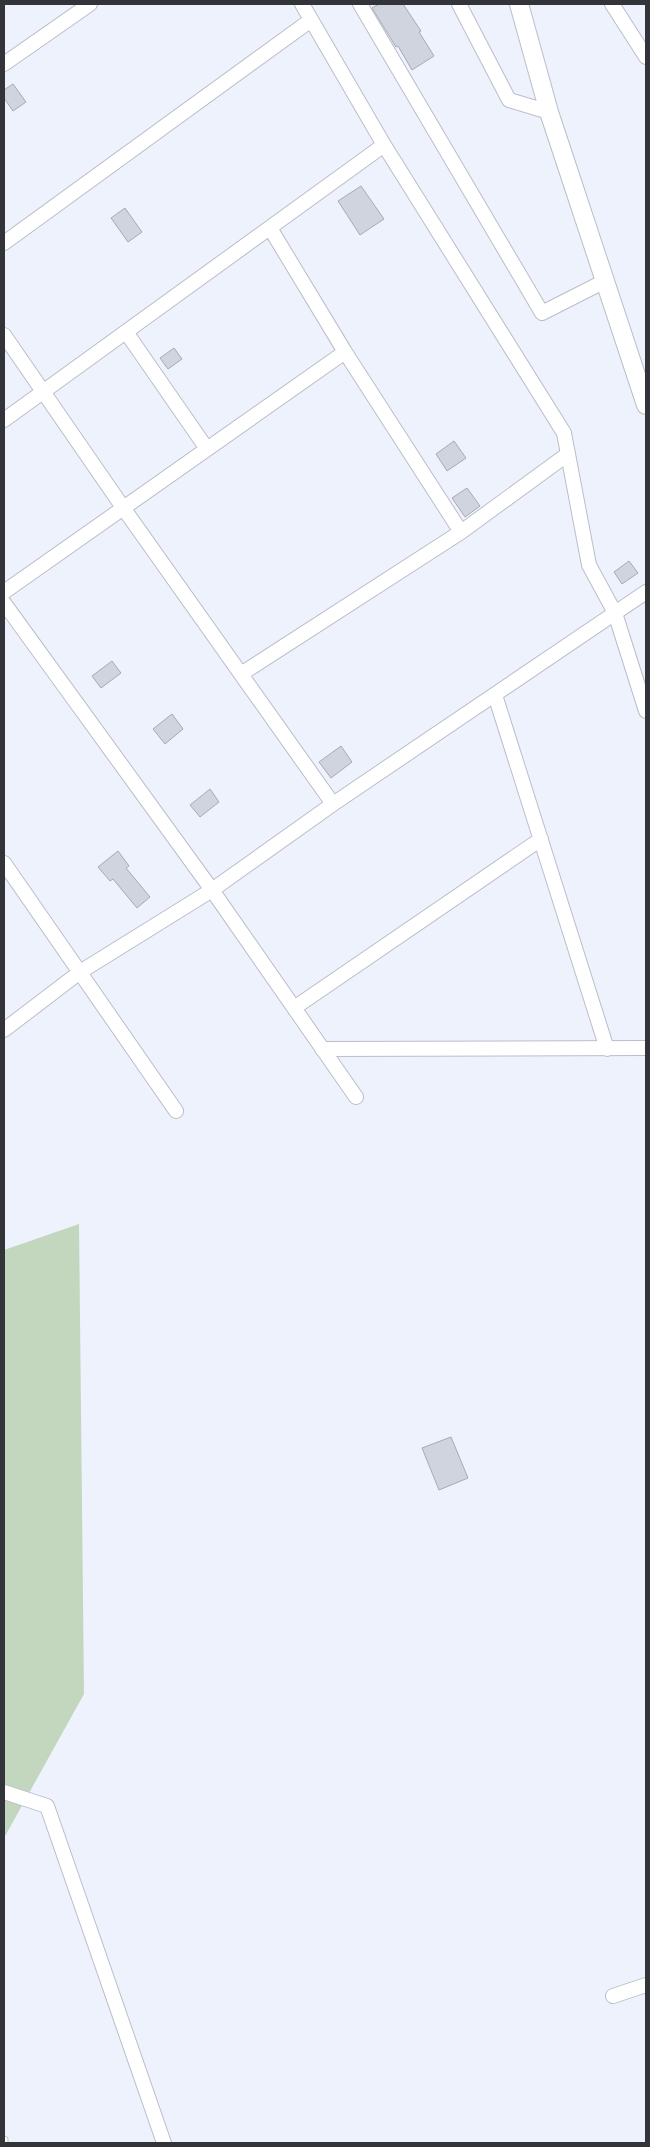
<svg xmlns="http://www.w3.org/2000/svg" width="650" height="2147" font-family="'Public Sans',sans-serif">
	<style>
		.green { fill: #c3d6be }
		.building { fill: #d0d4de; stroke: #a7aab4 }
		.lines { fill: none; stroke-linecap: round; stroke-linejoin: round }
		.service-casing { stroke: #bbbec8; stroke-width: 9 }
		.minor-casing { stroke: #bbbec8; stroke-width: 16 }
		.tertiary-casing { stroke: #bbbec8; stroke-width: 20 }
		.service { stroke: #fff; stroke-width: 7 }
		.minor { stroke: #fff; stroke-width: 14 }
		.tertiary { stroke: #fff; stroke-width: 18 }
	</style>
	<rect width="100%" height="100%" fill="#eef2fd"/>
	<path class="green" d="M79 1224 84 1694 4 1838V1250Z"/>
	<path class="building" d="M379 4H403L421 31 419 32 434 56 412 70 398 46 396 47 372 8Z
		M13 84 26 102 13 111 4 98V90Z
		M361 186 384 219 360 235 338 201Z
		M125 208 142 232 128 242 111 218Z
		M174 348 182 359 168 369 160 358Z
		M454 441 466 458 447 471 436 454Z
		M467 488 480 506 465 517 452 498Z
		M629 561 638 573 622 584 614 572Z
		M112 661 121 673 101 688 92 676Z
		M172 714 183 729 165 744 153 729Z
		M341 746 352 762 331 778 319 762Z
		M210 789 219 802 200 817 190 805Z
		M118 851 129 866 126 868 150 897 137 908 113 879 110 881 98 867Z
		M451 1437 468 1478 439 1490 422 1448Z"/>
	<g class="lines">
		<g class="service-casing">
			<path id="service" d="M4 2140V2143"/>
		</g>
		<g class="minor-casing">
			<path id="minor" d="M302 4 384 145 564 433 589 565 615 613 646 711
				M360 4 542 313 605 281
				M459 4 509 100 549 112
				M612 4 646 57
				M4 64 90 4
				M270 228 345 352 461 532
				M4 243 311 20
				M126 332 207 449
				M4 335 124 509 333 804
				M4 420 384 145
				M4 592 345 352
				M4 603 212 890 356 1097
				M241 674 461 532 568 454
				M495 695 607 1049
				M4 863 176 1111
				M294 1008 541 839
				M4 1030 80 972 212 890 333 804 646 592
				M322 1049 646 1048
				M4 1792 47 1806 164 2143
				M613 1996 646 1985"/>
		</g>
		<g class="tertiary-casing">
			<path id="tertiary" d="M519 4 549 112 646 405"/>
		</g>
		<use href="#service" class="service"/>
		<use href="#minor" class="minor"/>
		<use href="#tertiary" class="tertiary"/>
	</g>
	<rect width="650" height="2147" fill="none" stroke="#333439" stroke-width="10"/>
</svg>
